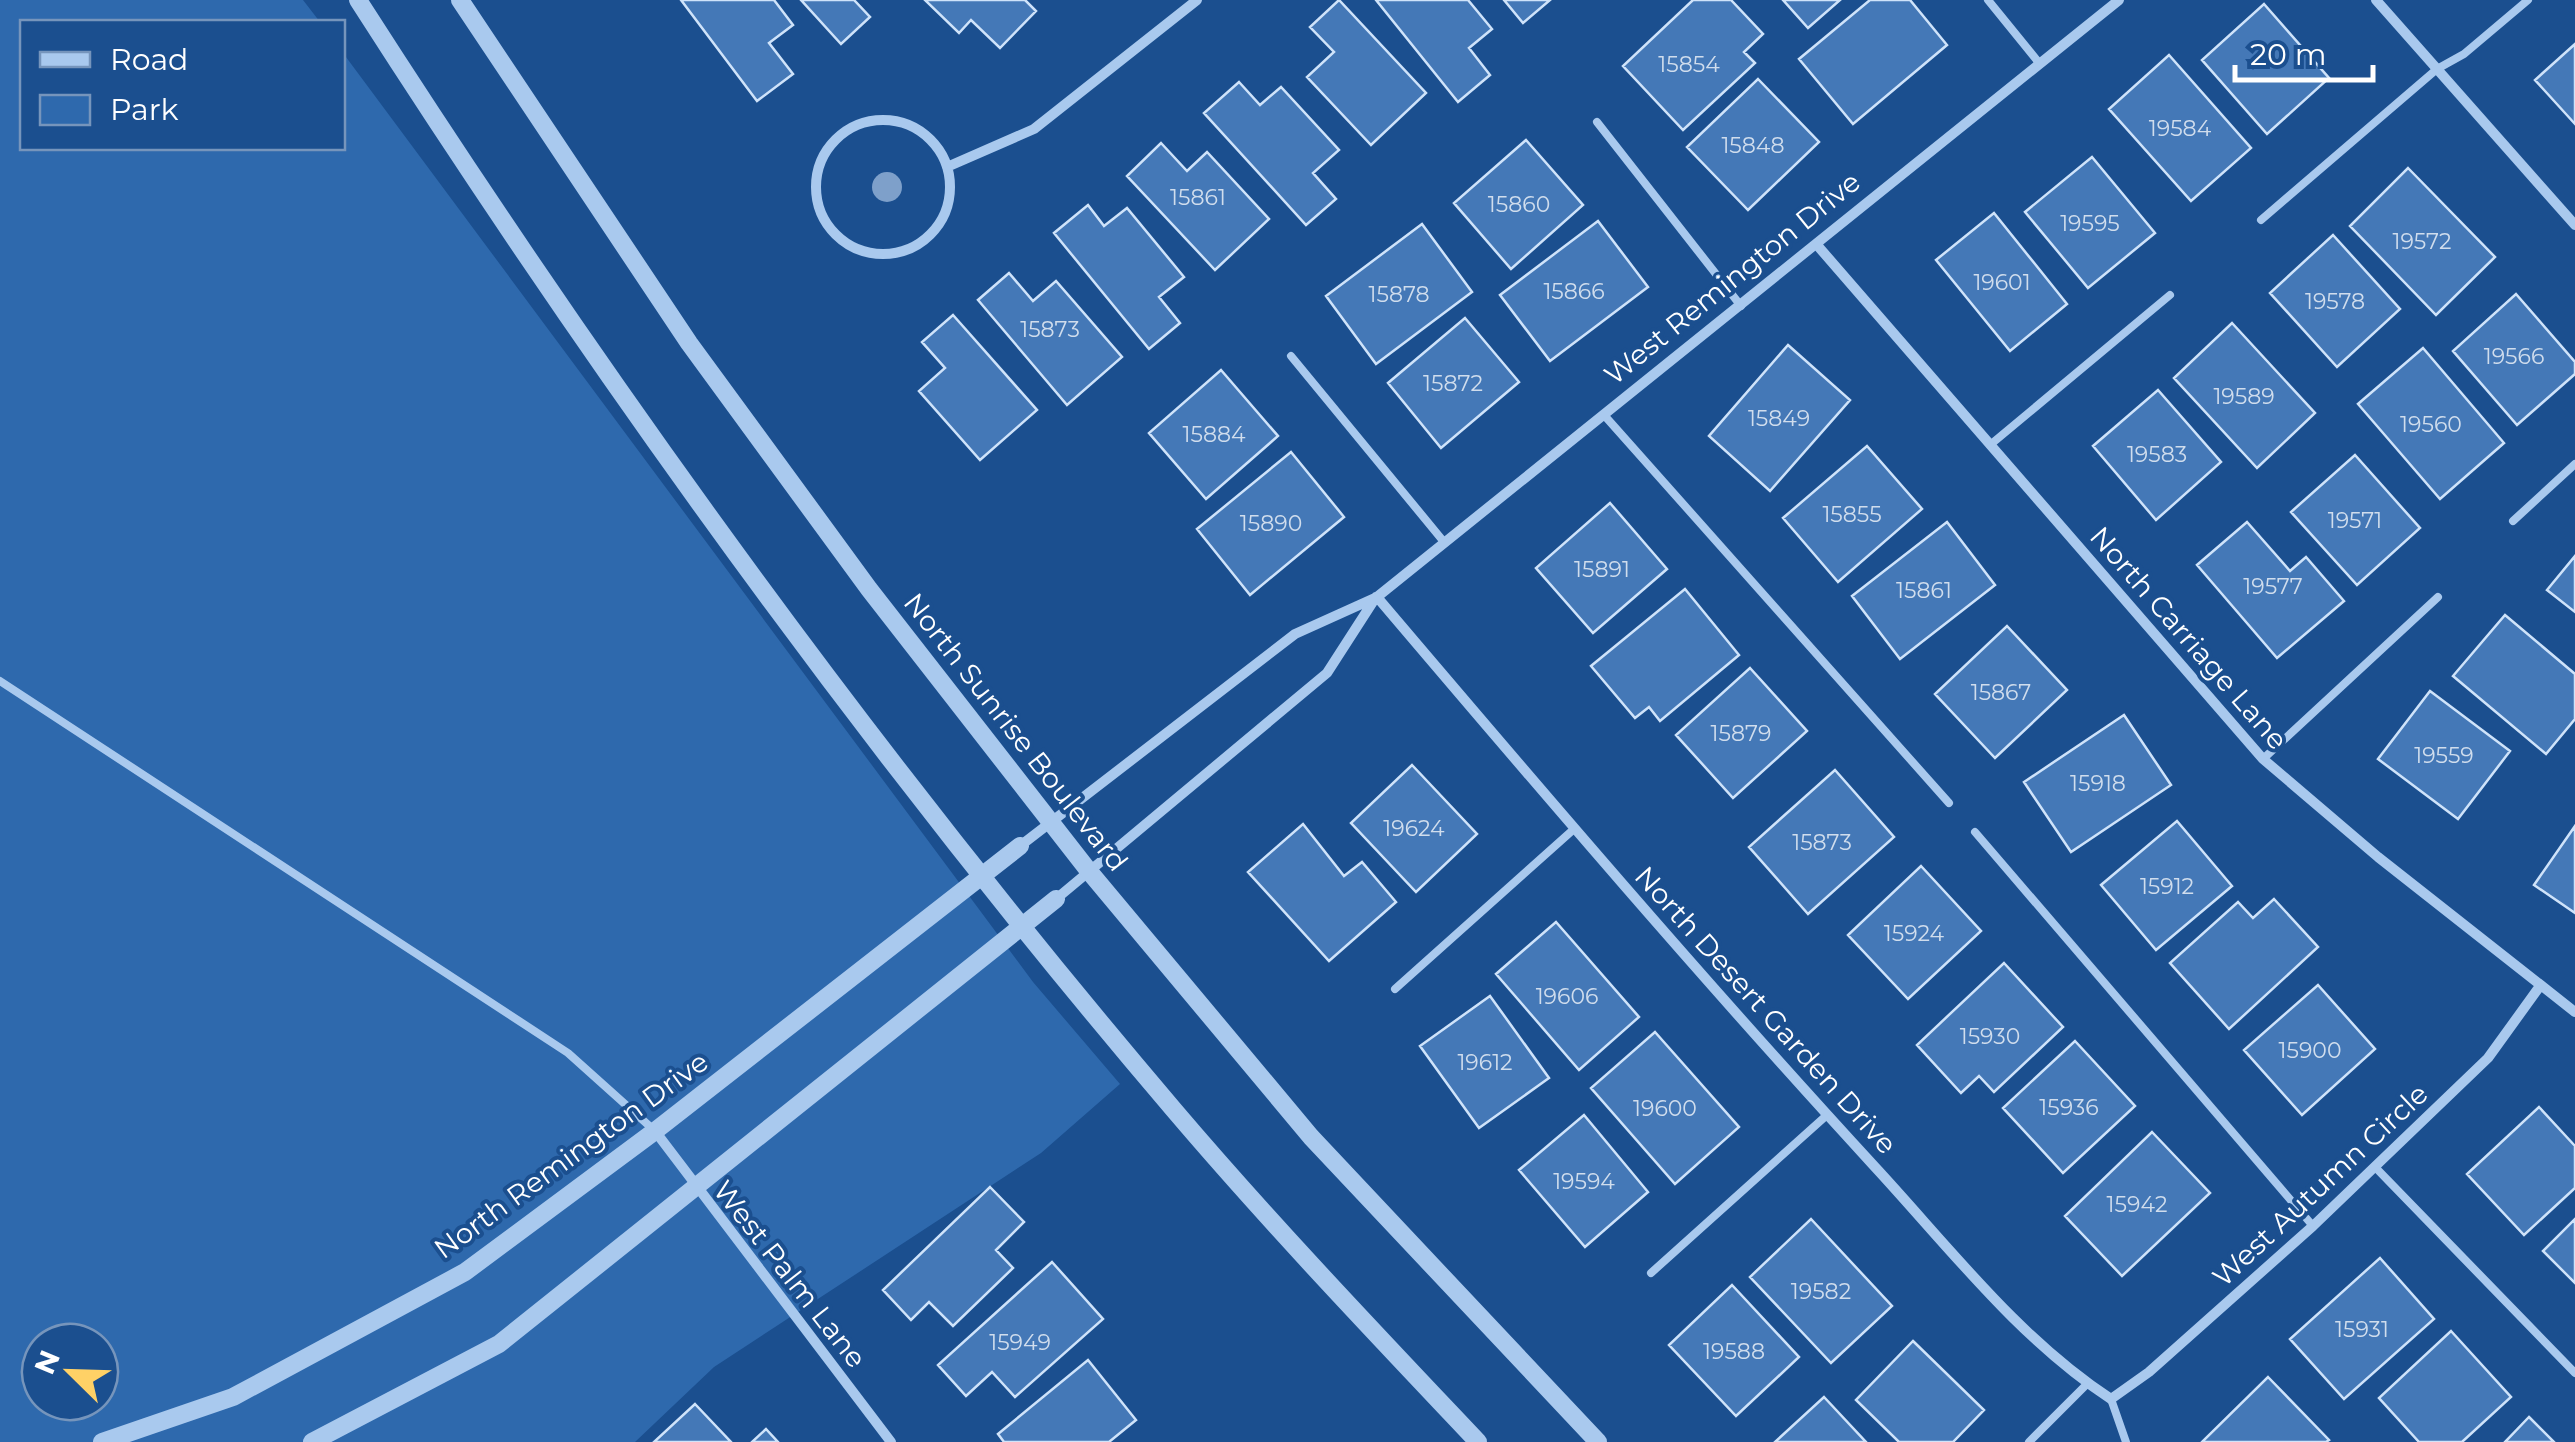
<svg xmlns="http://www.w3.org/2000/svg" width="2575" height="1442" font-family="Montserrat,sans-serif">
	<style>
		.green { fill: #2e69ad; fill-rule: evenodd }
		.building { fill: #4478b7; stroke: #cfe3fa; stroke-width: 2.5 }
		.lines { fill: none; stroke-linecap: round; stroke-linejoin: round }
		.service { stroke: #a9c9ee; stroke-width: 8 }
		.minor { stroke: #a9c9ee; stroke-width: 10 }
		.tertiary { stroke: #a9c9ee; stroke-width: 18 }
		.tree { fill: #7ea0ca }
		.labels { text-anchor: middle; stroke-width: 8; stroke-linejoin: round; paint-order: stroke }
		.number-label { font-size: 22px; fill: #d0dded }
		.street-label { font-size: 28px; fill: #fff; stroke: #1b4f8f }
	</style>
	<rect width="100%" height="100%" fill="#1b4f8f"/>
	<path class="green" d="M0 0H303L320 22H22V148H342L343 53 1033 982 1120 1084 1041 1153 714 1367 635 1442H0ZM40 1342H100V1402H40Z"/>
	<path class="building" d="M681 0H774L793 25 769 43 793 74 757 101Z
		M801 0H854L870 17 841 44Z
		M925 0H1025L1036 11 1000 48 971 20 959 33Z
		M1339 0 1426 93 1371 145 1307 77 1334 52 1310 27Z
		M1376 0H1468L1492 29 1469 48 1490 75 1458 102Z
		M1504 0H1550L1523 23Z
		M1693 0H1731L1763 34 1744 52 1755 63 1683 130 1623 66Z
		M1783 0H1840L1808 28Z
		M1870 0H1910L1947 45 1853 124 1799 59Z
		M2264 4 2329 78 2267 134 2202 60Z
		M2575 44V124L2535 80Z
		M2169 55 2251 148 2191 201 2109 109Z
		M1758 79 1819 142 1748 210 1687 147Z
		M1239 82 1260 105 1281 87 1339 150 1313 173 1336 199 1306 225 1204 113Z
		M1526 140 1583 205 1511 269 1454 203Z
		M1161 143 1187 171 1207 152 1269 219 1215 270 1127 176Z
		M2092 157 2155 233 2088 288 2025 212Z
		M2408 168 2495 257 2436 315 2350 226Z
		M1088 205 1104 226 1127 208 1184 277 1159 297 1180 323 1149 349 1054 233Z
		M1994 213 2067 304 2010 351 1936 260Z
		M1598 221 1648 287 1550 361 1500 295Z
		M1422 224 1472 292 1376 364 1326 296Z
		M2333 235 2400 309 2337 367 2270 293Z
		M1009 273 1033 301 1056 281 1122 357 1067 405 978 300Z
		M2516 294 2575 362V374L2517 425 2453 351Z
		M953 315 1037 410 980 460 919 391 945 368 922 342Z
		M1465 318 1519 382 1441 448 1388 383Z
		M2232 323 2315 413 2257 468 2174 378Z
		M1788 345 1850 400 1770 491 1709 436Z
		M2423 348 2504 443 2440 499 2358 404Z
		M1221 370 1278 436 1206 499 1149 433Z
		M2158 390 2221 462 2156 520 2093 446Z
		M1867 446 1922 509 1838 582 1783 518Z
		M1291 452 1344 517 1250 595 1197 529Z
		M2355 455 2420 528 2357 585 2291 512Z
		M1610 503 1667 569 1593 633 1536 568Z
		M1947 522 1995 585 1900 659 1852 596Z
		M2247 522 2290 571 2306 557 2344 601 2277 658 2197 565Z
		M2575 556V612L2547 590Z
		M1685 589 1739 655 1660 721 1649 707 1635 718 1591 666Z
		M2505 615 2575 674V719L2546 754 2453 676Z
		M2007 626 2067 690 1995 758 1935 694Z
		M1750 668 1807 731 1733 798 1676 735Z
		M2430 691 2510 751 2458 819 2378 759Z
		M2124 715 2171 785 2071 852 2024 782Z
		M1412 765 1477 834 1416 892 1351 823Z
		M1835 770 1894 837 1808 914 1749 847Z
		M2177 821 2232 886 2156 950 2101 885Z
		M1303 824 1344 876 1362 862 1396 902 1329 961 1248 872Z
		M2575 826V913L2534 885Z
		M1921 866 1981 931 1908 999 1848 935Z
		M2274 899 2318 947 2229 1029 2170 963 2238 902 2253 918Z
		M1556 922 1639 1017 1579 1070 1496 974Z
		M2004 963 2063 1027 1994 1092 1979 1076 1961 1093 1917 1045Z
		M2318 985 2375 1049 2302 1115 2244 1050Z
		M1490 996 1549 1078 1479 1128 1420 1046Z
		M1655 1032 1739 1127 1675 1184 1591 1088Z
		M2075 1041 2135 1106 2063 1173 2003 1108Z
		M2539 1107 2575 1146V1188L2524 1235 2467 1174Z
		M1584 1115 1648 1192 1585 1247 1519 1170Z
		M2152 1132 2210 1193 2122 1276 2065 1216Z
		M990 1187 1024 1222 996 1250 1013 1268 953 1326 929 1302 911 1320 883 1290Z
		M1811 1219 1892 1306 1831 1363 1750 1277Z
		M2575 1219V1283L2543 1251Z
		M2380 1258 2434 1319 2344 1399 2290 1339Z
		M1052 1262 1103 1319 1015 1397 992 1372 966 1396 938 1365Z
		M1732 1285 1799 1357 1736 1416 1669 1345Z
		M2451 1331 2511 1397 2462 1442H2419L2379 1398Z
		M1913 1341 1984 1410 1953 1442H1899L1856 1400Z
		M1088 1360 1136 1420 1109 1442H1004L998 1434Z
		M2268 1377 2329 1440 2326 1442H2202Z
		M1824 1397 1866 1442H1775Z
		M695 1404 731 1442H654Z
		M2529 1417 2554 1442H2505Z
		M766 1429 778 1442H752Z"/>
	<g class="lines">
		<path class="service" d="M1988 0 2040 64
			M1597 122 1741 306
			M2261 220 2437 69 2464 54 2528 0
			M1291 356 1444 542
			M1604 415 1949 803
			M1990 445 2170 295
			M2513 521 2575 464
			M0 681 568 1053 655 1131
			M2263 759 2438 597
			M1975 832 2313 1226
			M1395 989 1574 829
			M2375 1167 2575 1373
			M1651 1273 1827 1115
			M2111 1399 2126 1442
			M2029 1442 2087 1384"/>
		<path class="minor" d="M2376 0 2575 225
			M816 187a67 67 0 1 1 134 0a67 67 0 1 1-134 0Z
			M947 167 1034 129 1197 0
			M1817 245 2263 759 2378 857 2575 1012
			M1377 597C1540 789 1704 981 1875 1167 1949 1247 2019 1339 2111 1399L2149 1372 2313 1226 2488 1058 2540 986
			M1020 846 1295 634 1377 597 2119 0
			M1056 899 1327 673 1376 597
			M655 1131 891 1442"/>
		<path class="tertiary" d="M358 0C606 387 876 760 1174 1110 1271 1224 1375 1333 1478 1442
			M460 0 689 343 869 589 1088 870 1311 1137 1598 1442
			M102 1442 233 1397 465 1272 655 1131 1020 846
			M312 1442 499 1344 1056 899"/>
	</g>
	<circle class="tree" cx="887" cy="187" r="15"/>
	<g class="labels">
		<g class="number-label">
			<text x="1689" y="72">15854</text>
			<text x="2180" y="136">19584</text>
			<text x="1753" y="153">15848</text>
			<text x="1198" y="205">15861</text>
			<text x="1519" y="212">15860</text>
			<text x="2090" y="231">19595</text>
			<text x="2422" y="249">19572</text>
			<text x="2002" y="290">19601</text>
			<text x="1574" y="299">15866</text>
			<text x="1399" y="302">15878</text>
			<text x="2335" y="309">19578</text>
			<text x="1050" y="337">15873</text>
			<text x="2514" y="364">19566</text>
			<text x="1453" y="391">15872</text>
			<text x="2244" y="404">19589</text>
			<text x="1779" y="426">15849</text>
			<text x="2431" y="432">19560</text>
			<text x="1214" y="442">15884</text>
			<text x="2157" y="462">19583</text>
			<text x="1852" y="522">15855</text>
			<text x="2355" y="528">19571</text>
			<text x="1271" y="531">15890</text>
			<text x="1602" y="577">15891</text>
			<text x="2273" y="594">19577</text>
			<text x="1924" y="598">15861</text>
			<text x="2001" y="700">15867</text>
			<text x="1741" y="741">15879</text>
			<text x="2444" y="763">19559</text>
			<text x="2098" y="791">15918</text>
			<text x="1414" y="836">19624</text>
			<text x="1822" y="850">15873</text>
			<text x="2167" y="894">15912</text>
			<text x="1914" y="941">15924</text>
			<text x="1567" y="1004">19606</text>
			<text x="1990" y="1044">15930</text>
			<text x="2310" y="1058">15900</text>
			<text x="1485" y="1070">19612</text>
			<text x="2069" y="1115">15936</text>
			<text x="1665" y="1116">19600</text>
			<text x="1584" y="1189">19594</text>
			<text x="2137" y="1212">15942</text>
			<text x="1821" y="1299">19582</text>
			<text x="2362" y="1337">15931</text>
			<text x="1020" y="1350">15949</text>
			<text x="1734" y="1359">19588</text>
		</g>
		<g class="street-label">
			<text transform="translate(1732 278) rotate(-39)" y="10">West Remington Drive</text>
			<text transform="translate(2189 638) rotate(49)" y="10">North Carriage Lane</text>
			<text transform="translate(1016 732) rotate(52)" y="10">North Sunrise Boulevard</text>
			<text transform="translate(1766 1010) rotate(48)" y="10">North Desert Garden Drive</text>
			<text transform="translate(571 1155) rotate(-36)" y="10">North Remington Drive</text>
			<text transform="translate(2320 1185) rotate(-43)" y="10">West Autumn Circle</text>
			<text transform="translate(790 1274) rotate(52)" y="10">West Palm Lane</text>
		</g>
	</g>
	<rect x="20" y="20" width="325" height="130" fill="#1b4f8f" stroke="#7695bc" stroke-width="2.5"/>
	<rect x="40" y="52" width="50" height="15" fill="#a9c9ee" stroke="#7695bc" stroke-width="2.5"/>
	<text x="110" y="70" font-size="30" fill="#ffffff">Road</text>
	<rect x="40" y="95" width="50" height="30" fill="#2e69ad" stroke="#7695bc" stroke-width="2.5"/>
	<text x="110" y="120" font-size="30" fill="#ffffff">Park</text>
	<g transform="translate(70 1372) rotate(293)"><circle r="48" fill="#1b4f8f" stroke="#7695bc" stroke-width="2.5"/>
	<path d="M0-8L18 38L0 25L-18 38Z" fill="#ffd166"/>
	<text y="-15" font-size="28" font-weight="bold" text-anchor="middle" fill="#ffffff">N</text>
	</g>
	<path d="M2235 65v15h138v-15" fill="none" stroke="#ffffff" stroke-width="5"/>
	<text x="2250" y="65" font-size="30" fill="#ffffff" stroke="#1b4f8f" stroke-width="8" paint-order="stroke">20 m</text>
</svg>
